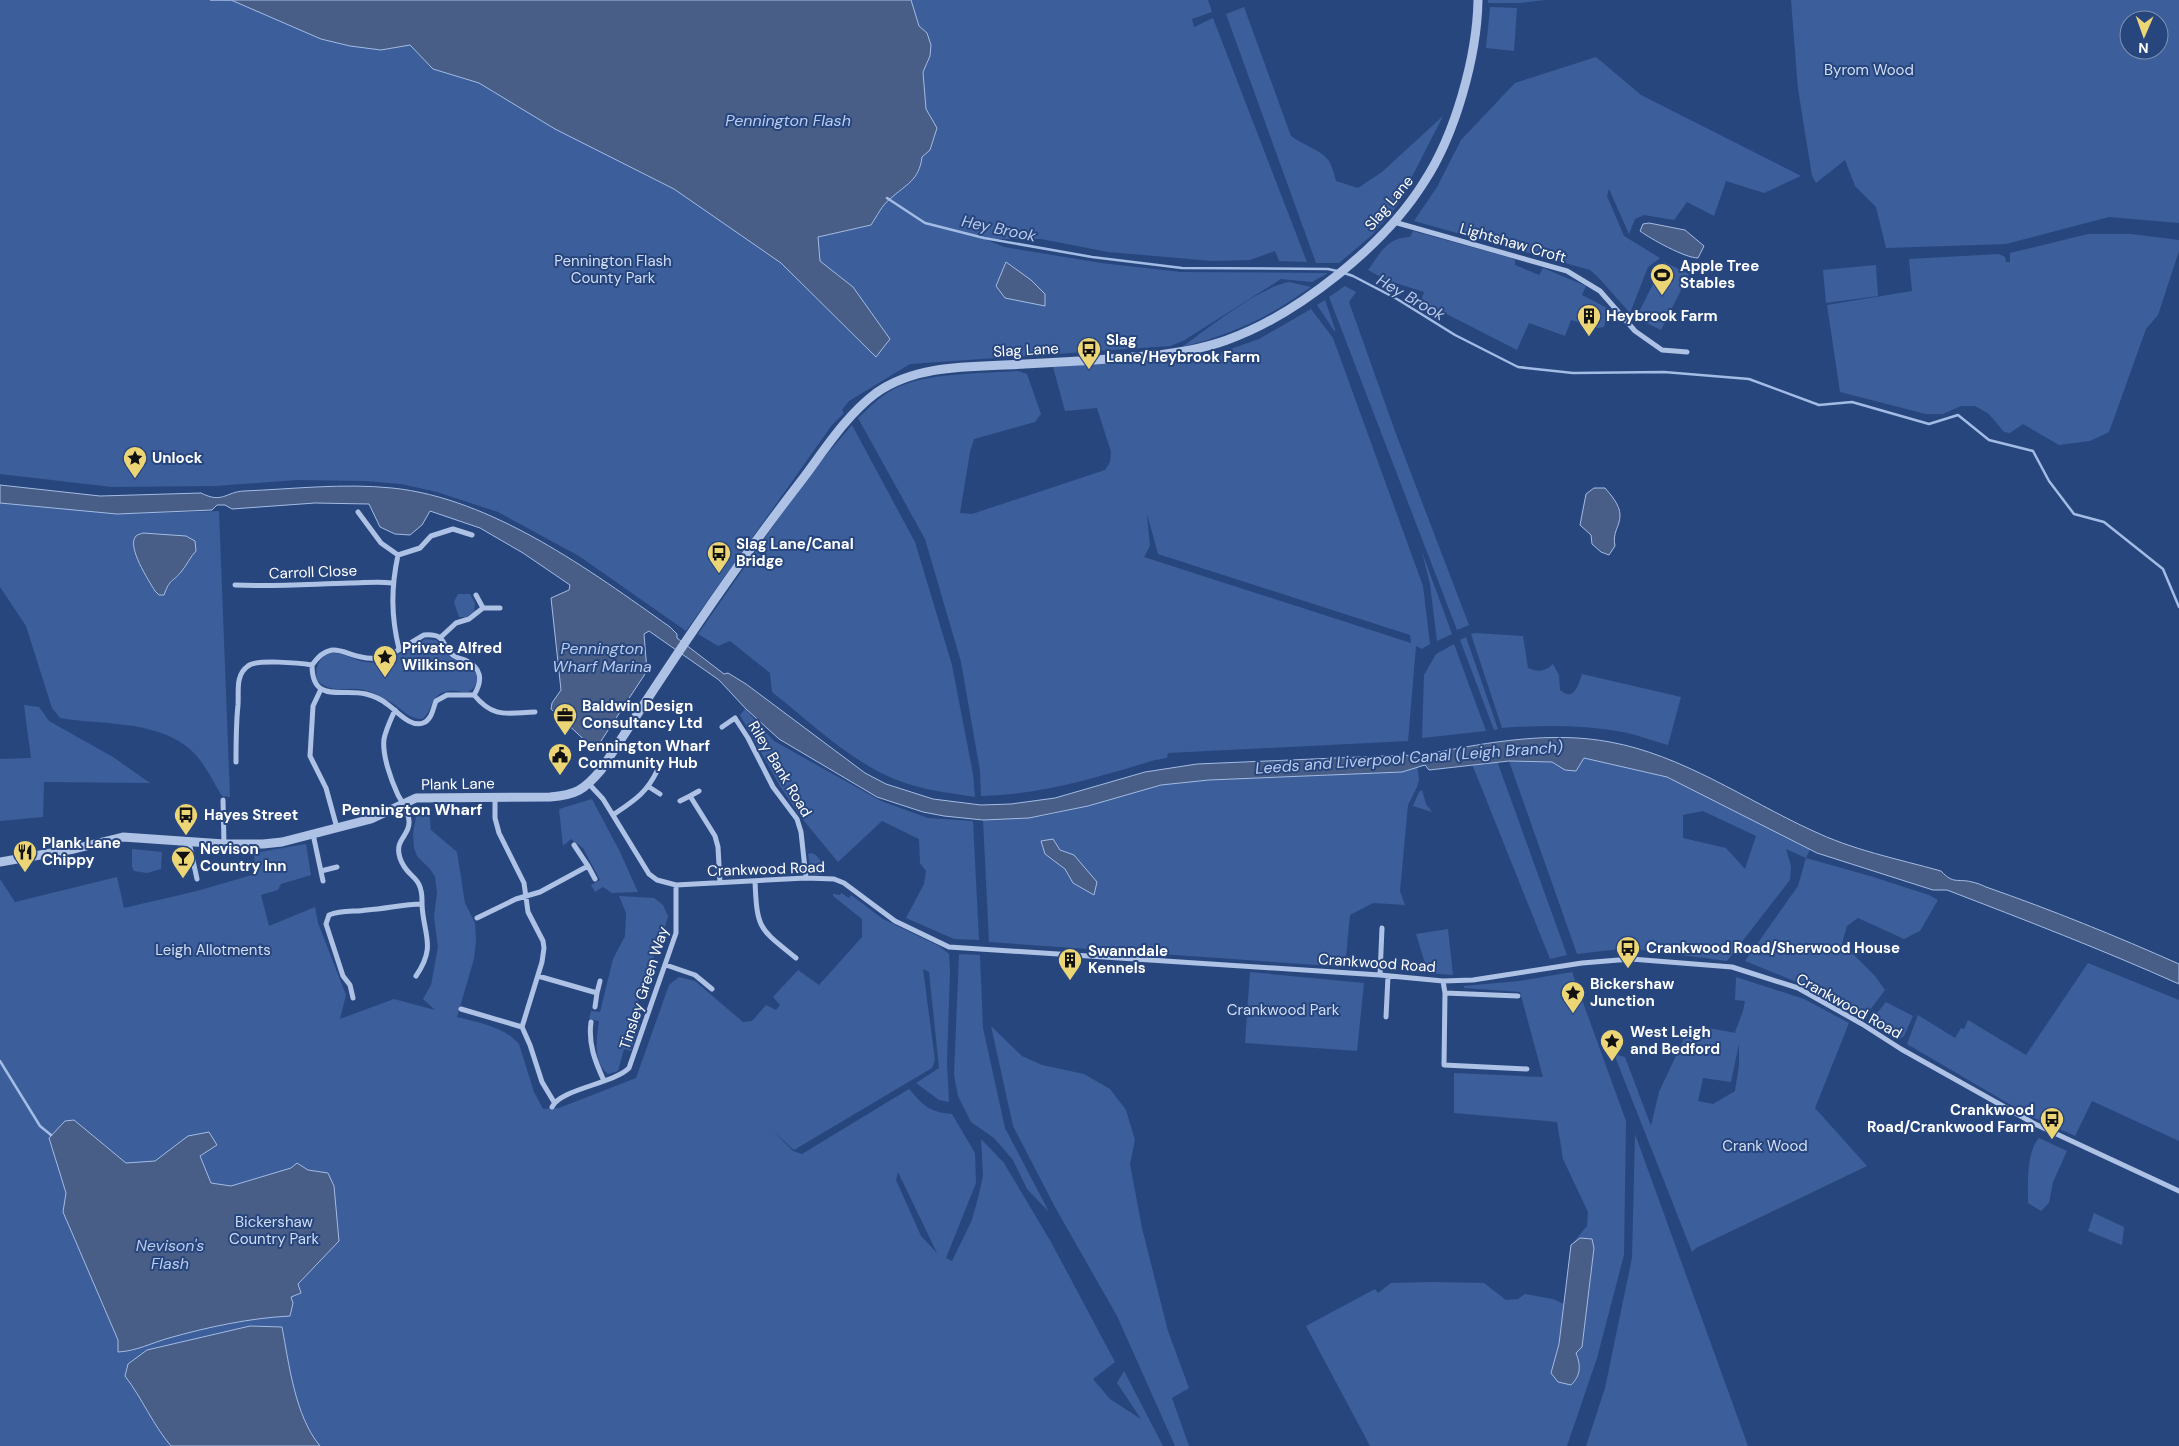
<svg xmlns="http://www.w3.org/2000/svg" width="2179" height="1446" font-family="'DM Sans',sans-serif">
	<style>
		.green { fill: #3c5e9b; fill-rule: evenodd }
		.water { fill: #485e87; stroke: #a3bce5 }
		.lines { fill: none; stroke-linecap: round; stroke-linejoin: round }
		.stream { stroke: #a3bce5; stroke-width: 2.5 }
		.minor { stroke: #aec2e5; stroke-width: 5 }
		.tertiary { stroke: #aec2e5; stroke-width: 9 }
		.labels { text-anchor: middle; stroke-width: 4; stroke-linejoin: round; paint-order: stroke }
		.park-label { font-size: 15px; fill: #d1def4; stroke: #28467e }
		.street-label { font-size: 15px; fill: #fff; stroke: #28467e }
		.poi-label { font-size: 15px; font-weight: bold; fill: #fff; stroke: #28467e; text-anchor: start }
		.water-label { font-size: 16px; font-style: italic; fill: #bacced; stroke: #28467e }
		.neighbourhood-label { font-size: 16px; font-weight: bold; fill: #fff; stroke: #28467e }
	</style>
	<rect width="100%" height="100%" fill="#28467e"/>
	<path class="green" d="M0 0H1208L1212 12 1192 19 1194 27 1213 18 1307 262 1279 261 1275 251 1250 260 1213 261 1108 252 1041 239H985L1004 247 1101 263 1181 272 1328 273 1312 282 1281 279 1183 341 1170 346 910 364 849 401 842 410 844 413 832 425 686 631 579 556 498 512 437 492 401 484 365 481 297 480 215 486 112 487 0 474Z
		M1488 0H1545L1520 3H1488Z
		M1791 0H2179V223L2109 217 2006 244 1886 248 1876 207 1855 186 1845 160 1816 183 1812 176 1798 89ZM2129 20H2159V50H2129Z
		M1244 7 1291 136C1303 145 1320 149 1329 161 1332 166 1334 174 1336 181L1358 188 1382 172 1443 116 1397 206 1371 236 1339 263H1316L1226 14Z
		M1490 7 1517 8 1514 51 1486 48Z
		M1596 57 1641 95 1801 176 1764 193 1726 181 1714 216 1687 202 1674 220 1644 215 1635 219 1629 234 1609 189 1607 196 1624 236 1660 258 1648 267 1630 313 1598 277 1590 270 1414 221 1437 187 1461 140 1515 83Z
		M1413 231 1511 258 1515 260V265L1539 275 1543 268 1586 286 1582 295 1609 309 1604 327 1598 328 1571 320 1565 336 1529 323 1517 350 1421 301 1424 292 1386 280 1368 270C1380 254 1387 237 1410 237Z
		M2088 234H2131L2179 240V251L2158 315 2146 329 2109 432 2090 441 2059 445 2023 424 2010 433 2004 432 1989 414 1975 406H1961L1943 414H1926L1840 392 1827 305 1912 291 1909 259 1999 254 2005 257 2006 262H2010V253Z
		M1664 262 1689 274 1661 330 1636 318Z
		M1876 265 1878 296 1826 303 1823 270Z
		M1289 282 1311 287C1267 318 1234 334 1182 347 1208 328 1258 288 1289 282Z
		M1345 286 1356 292 1349 302 1396 434 1469 625 1457 630 1329 297Z
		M1325 300 1335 329V332L1317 305Z
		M1311 309 1333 338 1423 586 1430 644 1422 649 1416 646 1408 741 1168 753 1167 758 1155 760C1098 777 1041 795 981 796L980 771 961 662 925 539 858 418C869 408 879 397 892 390 925 372 980 374 1018 371L1027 374 1041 414 1035 422 974 439 970 452 960 513 972 514 1105 470 1110 462 1111 452 1097 408 1065 411 1053 367 1156 360 1188 364 1259 339ZM1147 514 1158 554 1410 635 1411 643 1144 557 1150 546Z
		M852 425 915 542 952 665 973 774 975 797C949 793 922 790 897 780 851 762 810 722 772 692L770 673 730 641 718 646 698 634 808 476Z
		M0 503 117 514 219 511 230 797 222 796C212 780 202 757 186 746 151 720 101 725 60 718L52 708 26 626 0 587Z
		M1422 552 1452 634 1437 641 1430 584Z
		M458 594H470L475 603 474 612 466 617H459L454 602Z
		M1475 633 1523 636 1528 668C1538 672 1545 672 1553 664L1559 675 1560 690C1574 702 1578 686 1582 674L1681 697 1668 745C1653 741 1638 735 1623 732 1583 725 1542 725 1502 728L1471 634Z
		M1466 637 1498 729 1494 730 1460 640Z
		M425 639 436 640C441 645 444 651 449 656 458 664 479 664 477 680 477 686 473 689 468 692 461 693 454 689 448 691 428 695 434 711 422 719 410 720 402 709 392 703 383 698 375 692 364 690 347 686 331 695 317 680 314 667 321 652 336 653 351 655 359 665 377 662 394 659 410 647 425 639Z
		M1454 644 1486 731 1422 738 1424 675 1436 654Z
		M24 705 39 707 49 721 113 757 150 783 44 782 43 817 0 821V759L31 758Z
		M745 709 774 741 881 801 928 818 973 821 979 940 954 939 906 918 924 884 926 871 920 863 919 839 882 821 838 862 800 816 780 786 740 715Z
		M1584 758 1667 777 1810 849 1806 858 1870 876 1929 895 1938 900 1920 931 1904 939 1858 918 1847 926 1842 943 1875 976 1885 990 1870 1010 1862 1016 1792 980 1745 961 1798 886 1806 858 1786 849 1791 866 1790 880 1727 961 1628 948 1577 954 1509 761 1552 762 1565 770ZM1703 811 1756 836 1745 869 1726 848 1683 838V815Z
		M1497 761 1567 955 1550 959 1472 764Z
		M1417 766 1419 780 1417 787 1408 805 1400 891 1405 905 1373 903 1350 915 1345 967 989 942 983 820 1029 818 1048 815 1088 806 1161 785 1209 780 1402 772Z
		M1422 790 1426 804 1432 812 1413 806 1419 792Z
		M592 799 620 852 638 892 612 893 603 887 595 892 591 885 600 880 583 848 571 839 563 846 559 809Z
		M429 810 431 830 457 852 465 903 475 923 476 942 474 959 457 1017C477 1022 505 1027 519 1044L534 1092 543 1109 559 1108 636 1078 669 985 679 977 695 981 743 1022 752 1021 766 1005 776 1010 780 1005 773 997 798 970 819 985 862 937V919L833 896V894L840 895 841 893 849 898 851 895 883 919 939 946 949 954 950 971 947 1062 949 1102 939 1100 916 1083 939 1068 929 972 923 969 935 1060 932 1068 794 1150 773 1131 793 1151 802 1154 909 1089C924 1106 929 1112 952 1114L975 1153 976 1183 946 1258 952 1261 972 1220 979 1194 983 1176 981 1139 1004 1163 1051 1242 1115 1362 1093 1379 1110 1399 1141 1419 1117 1383 1124 1371 1163 1446H0V879L15 902 117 877 124 908 197 891 255 874 254 853 306 844 311 875 281 884 278 890 261 895 269 926 315 907 318 923 346 995 340 1019 394 999 435 1010 423 999 431 985 438 947 434 917 437 893 435 877 430 869 417 856 414 848 413 834 417 811ZM898 1172 937 1253 921 1236 896 1180Z
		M132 849 162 852 161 869 147 873 134 871 132 867Z
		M811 853 816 855 826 868 824 874 814 875 811 872 808 854Z
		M619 896 654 898 663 905 668 916 662 939 654 955 652 974 640 985 637 1009 640 1023 631 1051 624 1049 618 1071 608 1074C592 1062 597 1037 599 1021L589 1019 591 1011 600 1012 613 959 625 936 626 913Z
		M1448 929 1453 975 1428 973 1416 934Z
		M959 954 980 955 983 1028 1005 1128 1049 1212 1027 1189 1013 1160 994 1138 971 1122 958 1096 954 1075Z
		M2088 963 2179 1000V1141L2092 1101 2075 1136 2028 1115 1907 1044 1918 1015 1955 1038 1961 1028 1964 1029 1968 1020 2026 1055Z
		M1250 972 1364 983 1357 1051 1245 1043Z
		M1572 972 1626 1121 1624 1255 1597 1358 1567 1446H1370L1306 1326 1375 1289 1378 1293 1391 1283 1433 1282 1484 1283 1506 1300 1518 1299 1525 1294 1553 1299 1564 1304 1559 1344 1551 1374 1582 1347 1594 1248 1580 1238 1571 1245 1587 1226 1588 1212 1563 1159 1557 1122 1454 1113V1073L1543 1077 1520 992 1464 988V986L1519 981Z
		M1736 977 1804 999 1849 1023 1815 1108 1867 1166 1696 1248 1692 1252 1614 1054 1625 1057 1651 1126 1659 1092 1687 1032C1702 1024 1722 1031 1737 1033L1735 1032 1743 1011 1745 1001 1735 1000ZM1739 1044V1065L1735 1091 1713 1104 1698 1101 1703 1078 1731 1082Z
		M1886 1002 1913 1016 1904 1036 1900 1039 1870 1022Z
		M991 1026 1022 1056 1042 1065 1084 1074 1110 1089 1126 1110 1135 1140 1130 1164 1142 1228 1168 1331 1189 1388 1172 1398 1189 1446H1175L1117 1316 1055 1207 1013 1126Z
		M1635 1134 1748 1446H1586L1605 1388 1632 1258Z
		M2039 1138 2067 1151 2053 1182 2049 1203 2041 1211 2028 1203C2028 1185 2026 1152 2039 1138Z
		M2094 1213 2124 1227 2122 1245 2088 1231Z"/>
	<path class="water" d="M210 0H911L919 26 927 33 931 45 930 56 923 72 926 109 937 128 930 150 922 157C919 181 906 184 890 199 882 205 877 216 871 225L818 237 820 261 853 287 890 339 876 357 781 263 674 189 555 129 479 83 433 69 410 45 381 50 350 46 321 39 231 0Z
		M1649 223 1685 230 1704 246 1698 258C1685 258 1651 239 1640 231L1643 224Z
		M1006 262 1031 280 1045 294V306L1005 298 996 286Z
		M0 485 100 496 201 493C223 504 225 492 244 491 293 489 343 483 392 488 492 498 591 571 670 627L677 634V638L724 674 728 673 746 684 865 773 886 784 933 799 981 805 1011 804 1055 798 1145 772 1197 764 1406 755C1416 759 1424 759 1433 753 1490 742 1552 731 1610 742 1682 755 1746 800 1811 830 1852 850 1898 859 1941 871 1954 885 1957 878 1972 882 1977 883 1982 885 1986 887 2052 910 2116 936 2179 964V984C2103 950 2025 920 1947 890H1933L1817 853 1667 777 1584 758 1576 771 1565 770 1552 762 1509 761 1429 770 1425 765 1402 772 1209 780 1161 785 1088 806 1029 818 983 820 944 816 923 812 877 797 779 739 746 709 719 680 649 631 644 634 647 671 599 744 591 746 551 709 552 703 561 690 551 598 569 590 570 585 523 553 480 528 430 511 422 525 410 535 395 534 380 527 369 504 315 503 232 509 225 505H217L212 510 117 514 0 503Z
		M1594 488H1605C1611 495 1620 505 1620 515 1620 527 1612 532 1615 546L1609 555 1601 552 1592 544 1591 535 1580 525 1586 494Z
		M143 533 186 536 195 541 196 551C190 557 187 565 181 572 172 583 170 578 164 595H159L155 591C149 581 126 546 136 536 138 534 141 534 143 533Z
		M1053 839 1060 850 1074 855 1097 882 1094 895 1073 883 1065 869 1045 854 1041 841Z
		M74 1120 126 1163 155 1161 188 1136 209 1132 217 1145 200 1156 211 1183 231 1186 291 1168 297 1163 308 1170 328 1173 334 1186 339 1241 298 1284 301 1293 291 1297 293 1303 290 1316C250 1318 208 1327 169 1338 151 1343 137 1351 118 1352V1340L63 1212 66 1193 49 1138 65 1121Z
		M1580 1238 1592 1239 1594 1248 1582 1347 1576 1353C1581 1366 1581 1375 1571 1385L1558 1382 1551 1373 1559 1344 1571 1245Z
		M250 1326 282 1327C289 1364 295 1416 320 1446H171C153 1425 142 1398 125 1376L128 1364 147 1350Z"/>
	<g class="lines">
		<path class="stream" d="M887 198 925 223 984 238 1092 257 1182 268 1328 269 1337 271
			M1344 273 1353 276 1397 299 1455 335 1518 367 1573 373 1664 372 1749 379 1819 405 1852 402 1929 424 1958 415 1989 440 2033 451 2049 481 2074 514 2104 522 2163 569 2179 607
			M0 1061 40 1126 51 1135"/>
		<path class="minor" d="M1394 222 1567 271 1600 291 1635 331 1662 350 1687 352
			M358 512 381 543 398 555
			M235 585C274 587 311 584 350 583 364 583 378 581 392 583
			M483 608H500
			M424 635C448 633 440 646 454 656 457 658 462 659 465 660 482 668 483 680 474 695H447L436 701C433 708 432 720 423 723 410 728 396 710 387 704 381 699 374 696 366 694 342 688 312 704 312 665 334 634 347 661 375 658 392 657 409 643 424 635Z
			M441 637 456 623 469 619 483 608 476 595
			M399 649C391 616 391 588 398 555L420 548 431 536 453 529 472 535
			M321 689 313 706 310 756 326 788 337 828
			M474 695C494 719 507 713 535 712
			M722 727 735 718 748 738 773 787 797 819 801 832 806 878
			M236 762C236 743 236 724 238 705 239 692 235 675 248 666 256 659 300 663 312 665
			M589 784 603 799 649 874 657 880 676 885 806 878 834 879 844 883 895 921 949 947 1380 975 1443 981 1473 980 1582 963 1631 959 1732 967 1798 988 1862 1024 1901 1049 2035 1124 2179 1191
			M649 787 660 794
			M690 796 699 791
			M495 797V818L499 833 524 883 528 912 543 941 544 948 542 962 522 1027
			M223 800 224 844
			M680 801 690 796 715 836 718 847 720 883
			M613 815C633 801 646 794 657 771
			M313 834 323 881
			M189 842 197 879
			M588 866 595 879
			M321 871 337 867
			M755 881C757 930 759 928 796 958
			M477 918 516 899 540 892 588 866 574 845
			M666 965 695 975 712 989
			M1380 975 1382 928
			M416 976C437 946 423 934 422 904
			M538 976 597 993 595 1007
			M1443 981 1445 993 1444 1065 1527 1069
			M597 993 600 981
			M1445 993 1518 996
			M353 998 350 985 343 976 326 924 329 915C342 910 354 912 367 910 386 909 403 904 422 904 423 873 407 880 400 858 394 840 409 836 409 823 410 814 402 802 398 795 391 780 382 755 384 739 386 729 391 719 395 710
			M461 1009 522 1027 530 1045 542 1082 554 1102
			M1386 1017 1388 976
			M591 1022C588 1044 595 1061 604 1081
			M552 1107C560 1089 613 1084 629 1068L676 933V885"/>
		<path class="tertiary" d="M0 862 74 849 123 837 224 844H263L282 842 371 819 416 798 550 797C576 795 584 790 601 770 664 673 727 577 798 485 822 454 844 417 876 393 918 363 976 367 1025 364 1069 362 1114 359 1159 355 1182 352 1205 348 1227 340 1297 315 1385 245 1424 182 1455 135 1477 57 1478 0"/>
	</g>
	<defs>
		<g id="stadium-pin" transform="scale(1.25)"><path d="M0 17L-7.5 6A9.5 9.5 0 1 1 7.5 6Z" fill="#ecd575" stroke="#28467e"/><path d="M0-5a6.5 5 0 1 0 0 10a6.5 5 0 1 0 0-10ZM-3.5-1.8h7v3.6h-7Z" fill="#111"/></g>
		<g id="building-pin" transform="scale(1.25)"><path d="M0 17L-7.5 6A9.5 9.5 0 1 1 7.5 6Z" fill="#ecd575" stroke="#28467e"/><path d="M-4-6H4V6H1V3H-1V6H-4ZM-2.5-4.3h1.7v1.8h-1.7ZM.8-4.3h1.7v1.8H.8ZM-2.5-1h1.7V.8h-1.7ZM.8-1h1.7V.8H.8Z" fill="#111"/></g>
		<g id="bus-pin" transform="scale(1.25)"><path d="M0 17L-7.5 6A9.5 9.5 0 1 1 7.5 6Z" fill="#ecd575" stroke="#28467e"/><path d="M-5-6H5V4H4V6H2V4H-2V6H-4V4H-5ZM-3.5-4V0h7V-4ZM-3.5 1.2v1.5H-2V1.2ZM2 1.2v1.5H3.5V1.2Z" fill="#111"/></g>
		<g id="sight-pin" transform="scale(1.25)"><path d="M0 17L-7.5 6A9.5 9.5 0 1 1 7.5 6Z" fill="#ecd575" stroke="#28467e"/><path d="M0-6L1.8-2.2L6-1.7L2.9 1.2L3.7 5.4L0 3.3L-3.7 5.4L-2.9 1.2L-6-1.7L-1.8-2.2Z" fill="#111"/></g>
		<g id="office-pin" transform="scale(1.25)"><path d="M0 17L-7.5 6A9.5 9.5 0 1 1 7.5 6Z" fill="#ecd575" stroke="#28467e"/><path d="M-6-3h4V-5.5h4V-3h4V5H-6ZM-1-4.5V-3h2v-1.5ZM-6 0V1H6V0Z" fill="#111"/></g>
		<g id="civic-pin" transform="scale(1.25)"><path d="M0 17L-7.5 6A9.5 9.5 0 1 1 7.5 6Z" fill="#ecd575" stroke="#28467e"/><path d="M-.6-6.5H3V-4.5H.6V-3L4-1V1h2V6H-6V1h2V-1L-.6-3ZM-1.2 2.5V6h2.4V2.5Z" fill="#111"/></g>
		<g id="restaurant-pin" transform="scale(1.25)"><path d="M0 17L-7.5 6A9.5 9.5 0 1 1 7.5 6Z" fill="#ecd575" stroke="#28467e"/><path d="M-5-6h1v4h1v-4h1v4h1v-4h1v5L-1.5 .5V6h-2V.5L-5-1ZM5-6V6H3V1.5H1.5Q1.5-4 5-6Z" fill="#111"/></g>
		<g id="bar-pin" transform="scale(1.25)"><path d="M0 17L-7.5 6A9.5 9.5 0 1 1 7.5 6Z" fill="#ecd575" stroke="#28467e"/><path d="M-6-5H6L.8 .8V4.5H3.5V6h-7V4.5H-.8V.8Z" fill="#111"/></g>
	</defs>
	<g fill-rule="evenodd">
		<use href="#stadium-pin" x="1662" y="275"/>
		<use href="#building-pin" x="1589" y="316"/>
		<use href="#bus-pin" x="1089" y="349"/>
		<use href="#sight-pin" x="135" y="458"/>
		<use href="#bus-pin" x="719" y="553"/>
		<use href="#sight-pin" x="385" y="657"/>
		<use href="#office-pin" x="565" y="715"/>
		<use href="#civic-pin" x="560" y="755"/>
		<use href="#bus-pin" x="186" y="815"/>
		<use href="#restaurant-pin" x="25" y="852"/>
		<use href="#bar-pin" x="183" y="858"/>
		<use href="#bus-pin" x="1628" y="948"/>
		<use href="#building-pin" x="1070" y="960"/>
		<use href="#sight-pin" x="1573" y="993"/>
		<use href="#sight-pin" x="1612" y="1041"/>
		<use href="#bus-pin" x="2052" y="1119"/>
	</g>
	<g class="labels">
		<g class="park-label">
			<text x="1869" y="75">Byrom Wood</text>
			<text x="613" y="266">Pennington Flash<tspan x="613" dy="17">County Park</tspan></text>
			<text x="213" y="955">Leigh Allotments</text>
			<text x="1283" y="1015">Crankwood Park</text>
			<text x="1765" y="1151">Crank Wood</text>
			<text x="274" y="1227">Bickershaw<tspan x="274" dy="17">Country Park</tspan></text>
		</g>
		<g class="street-label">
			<text transform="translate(1389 203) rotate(-50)" y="5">Slag Lane</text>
			<text transform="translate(1513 243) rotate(16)" y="5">Lightshaw Croft</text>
			<text transform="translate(1026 350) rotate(-3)" y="5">Slag Lane</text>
			<text transform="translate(313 572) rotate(-2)" y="5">Carroll Close</text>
			<text transform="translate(780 769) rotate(59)" y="5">Riley Bank Road</text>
			<text transform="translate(458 784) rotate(-1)" y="5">Plank Lane</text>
			<text transform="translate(766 869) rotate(-2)" y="5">Crankwood Road</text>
			<text transform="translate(1377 963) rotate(4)" y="5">Crankwood Road</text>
			<text transform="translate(644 988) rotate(-72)" y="5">Tinsley Green Way</text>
			<text transform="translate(1849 1006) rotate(29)" y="5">Crankwood Road</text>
		</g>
		<g class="poi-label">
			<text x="1680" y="271">Apple Tree<tspan x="1680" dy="17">Stables</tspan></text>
			<text x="1606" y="321">Heybrook Farm</text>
			<text x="1106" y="345">Slag<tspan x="1106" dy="17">Lane/Heybrook Farm</tspan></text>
			<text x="152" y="463">Unlock</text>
			<text x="736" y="549">Slag Lane/Canal<tspan x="736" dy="17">Bridge</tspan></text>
			<text x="402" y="653">Private Alfred<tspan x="402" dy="17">Wilkinson</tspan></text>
			<text x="582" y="711">Baldwin Design<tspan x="582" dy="17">Consultancy Ltd</tspan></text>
			<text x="578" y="751">Pennington Wharf<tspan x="578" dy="17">Community Hub</tspan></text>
			<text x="204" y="820">Hayes Street</text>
			<text x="42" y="848">Plank Lane<tspan x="42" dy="17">Chippy</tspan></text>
			<text x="200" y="854">Nevison<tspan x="200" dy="17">Country Inn</tspan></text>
			<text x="1646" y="953">Crankwood Road/Sherwood House</text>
			<text x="1088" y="956">Swanndale<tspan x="1088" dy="17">Kennels</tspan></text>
			<text x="1590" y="989">Bickershaw<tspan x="1590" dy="17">Junction</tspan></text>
			<text x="1630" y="1037">West Leigh<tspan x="1630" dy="17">and Bedford</tspan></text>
			<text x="2034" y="1115" text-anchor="end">Crankwood<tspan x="2034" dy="17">Road/Crankwood Farm</tspan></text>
		</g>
		<g class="water-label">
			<text x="788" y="126">Pennington Flash</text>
			<text transform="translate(999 228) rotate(12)" y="6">Hey Brook</text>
			<text transform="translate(1411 297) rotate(30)" y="6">Hey Brook</text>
			<text x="602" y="654">Pennington<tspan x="602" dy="18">Wharf Marina</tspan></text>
			<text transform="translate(1409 757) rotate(-4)" y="6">Leeds and Liverpool Canal (Leigh Branch)</text>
			<text x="170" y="1251">Nevison's<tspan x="170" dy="18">Flash</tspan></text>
		</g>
		<g class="neighbourhood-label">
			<text x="412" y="815">Pennington Wharf</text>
		</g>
	</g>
	<g transform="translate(2144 35) rotate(182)"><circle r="24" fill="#28467e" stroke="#7e90b2"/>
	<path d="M0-4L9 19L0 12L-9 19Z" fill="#ecd575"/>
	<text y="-8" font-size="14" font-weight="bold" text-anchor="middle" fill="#ffffff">N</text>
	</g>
</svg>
